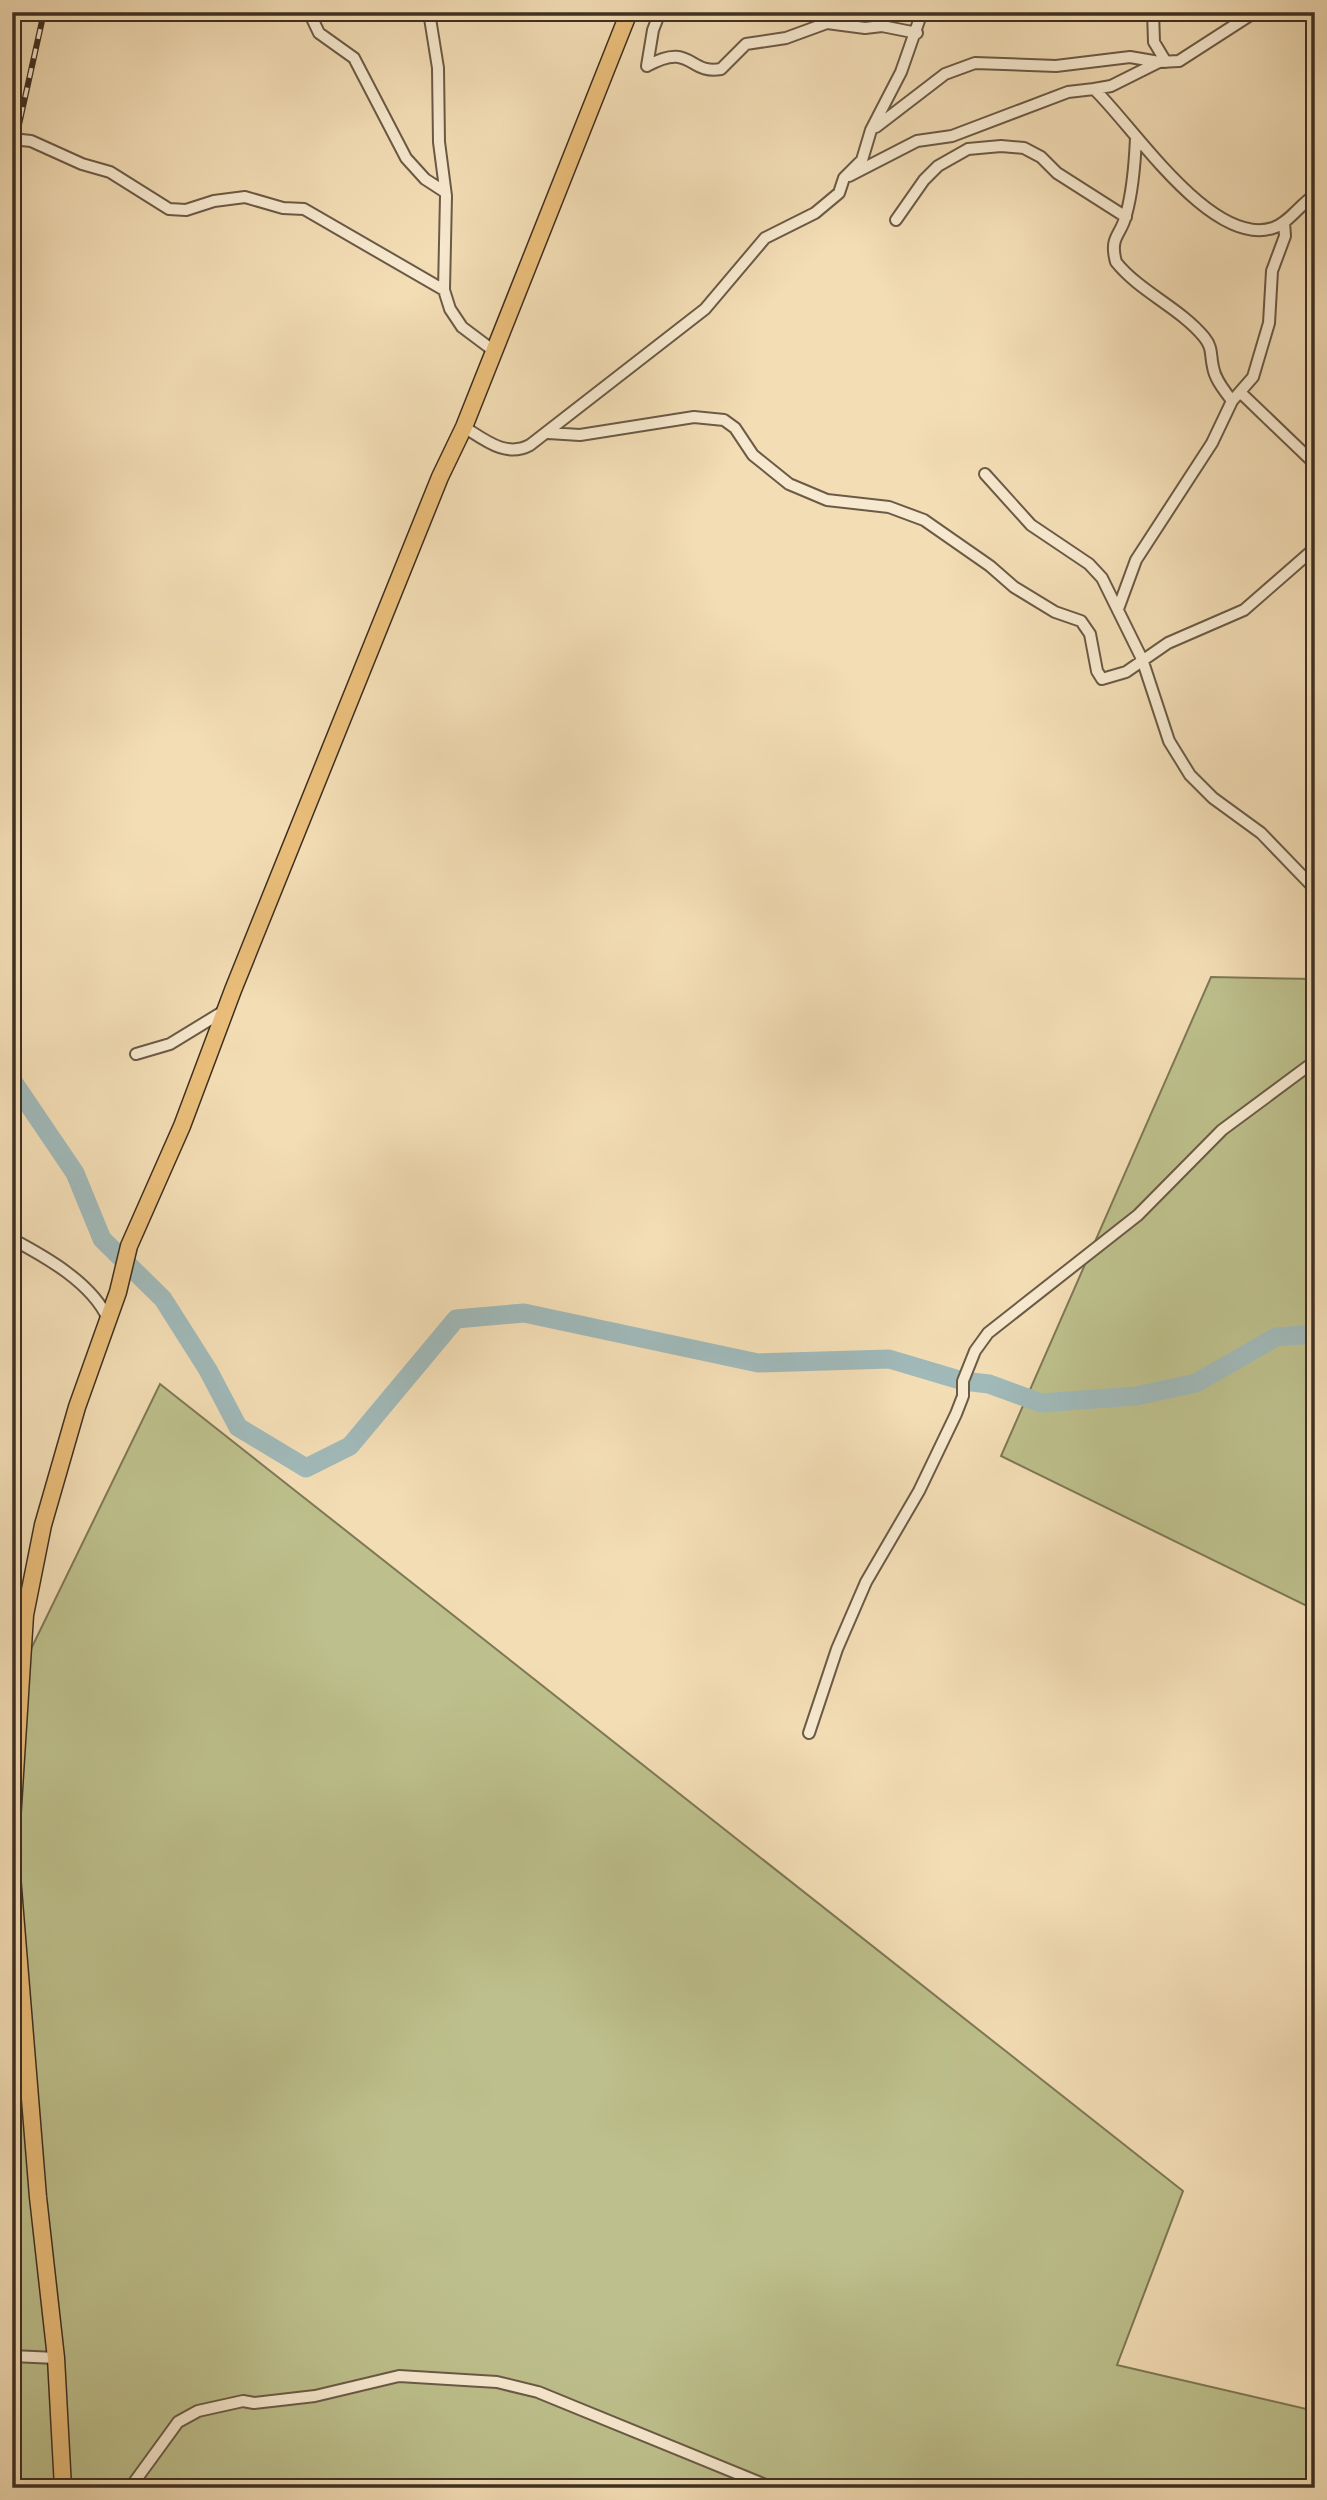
<svg xmlns="http://www.w3.org/2000/svg" width="1327" height="2500" font-family="'Libre Caslon Text',serif">
	<style>
		.green { fill: #bdc08c; stroke: #7e7856; stroke-width: 2 }
		.lines { fill: none; stroke-linecap: round; stroke-linejoin: round }
		.river { stroke: #a0b9b9; stroke-width: 19 }
		.minor-casing { stroke: #6b5a46; stroke-width: 14 }
		.highway-casing { stroke: #3e2f21; stroke-width: 19 }
		.minor { stroke: #f7e9cf; stroke-width: 10 }
		.highway { stroke: #eabe7a; stroke-width: 16 }
		.rail-casing { stroke: #3e2f21; stroke-width: 6 }
		.rail { stroke: #f7e9cf; stroke-width: 3.5; stroke-dasharray: 10; stroke-linecap: butt }
	</style>
	<rect width="100%" height="100%" fill="#f3ddb5"/>
	<filter id="stains"><feTurbulence type="fractalNoise" baseFrequency=".00286" numOctaves="4"/><feColorMatrix values="0 0 0 0 .2 0 0 0 0 .09 0 0 0 0 .02 0 0 0 .5 -.17"/></filter>
	<radialGradient id="worn" r=".72"><stop offset=".6" stop-color="#630" stop-opacity="0"/><stop offset="1" stop-color="#630" stop-opacity=".3"/></radialGradient>
	<path class="green" d="M1211 977 1315 979V1610L1001 1456Z
		M160 1384 1183 2191 1117 2365 1315 2411V2488H12V1688Z"/>
	<g class="lines">
		<path class="river" d="M12 1080 75 1173 102 1239 163 1299 208 1370 238 1427 306 1468 350 1446 456 1319 524 1313 758 1363 889 1359 963 1381 989 1384 1041 1403 1136 1396 1196 1383 1276 1337 1315 1334"/>
		<g class="minor-casing">
			<path id="minor" d="M309 12 319 33 354 58 406 158 425 179 445 192
				M429 12 438 68 439 142 446 196 444 290 450 309 462 327 494 351
				M1153 12 1154 42 1166 62
				M647 66C692 41 688 75 721 69L746 44 786 38 827 23 865 28 882 26 917 33
				M647 66 653 30 660 12
				M1094 89 1111 86 1159 62
				M876 127 945 74 975 63 1056 66 1130 57 1159 62 1179 61 1255 12
				M1136 137C1135 162 1133 190 1126 215 1121 236 1109 236 1116 262 1140 292 1179 307 1204 337 1213 348 1210 354 1213 367 1215 380 1225 391 1232 401
				M12 139 31 141 82 164 110 172 169 209 186 210 214 201 245 197 283 208 304 209 444 290
				M849 176 917 141 952 136 1068 92 1094 89C1133 126 1211 248 1273 228 1289 223 1300 204 1315 195
				M896 220 924 180 938 166 968 149 1001 146 1024 148 1041 157 1057 173 1126 217
				M1241 393 1315 464
				M464 427C485 440 506 458 530 445L705 309 765 238 815 213 839 193 844 178 862 160 871 130 901 72 922 12
				M548 433 580 435 694 417 724 420 735 428 753 455 789 484 827 500 889 507 924 520 990 566 1014 587 1055 612 1081 621 1090 634 1097 671 1102 679 1126 672 1168 643 1244 610 1315 548
				M985 474 1031 525 1089 564 1102 578 1142 659 1169 741 1190 775 1213 798 1261 833 1315 889
				M1118 609 1136 560 1212 443 1232 401 1253 377 1269 323 1272 271 1285 236 1284 222
				M136 1054 170 1044 224 1011
				M12 1239C46 1257 92 1283 108 1319
				M809 1733 837 1649 866 1582 919 1491 956 1414 963 1396V1381L975 1351 988 1333 1138 1215 1222 1130 1315 1061
				M12 2356 56 2358
				M130 2488 178 2422 198 2411 243 2401 254 2403 315 2396 399 2376 497 2382 538 2392 773 2488"/>
		</g>
		<g class="highway-casing">
			<path id="highway" d="M12 1821 25 1615 43 1525 77 1407 118 1292 129 1246 182 1126 233 990 440 477 464 427 629 12
				M12 1876 38 2197 56 2358 63 2488"/>
		</g>
		<use href="#minor" class="minor"/>
		<use href="#highway" class="highway"/>
		<g class="rail-casing">
			<path id="rail" d="M12 156 44 12"/>
		</g>
		<use href="#rail" class="rail"/>
	</g>
	<rect width="1327" height="2500" fill="none" stroke="#f3ddb5" stroke-width="42"/>
	<rect x="14" y="14" width="1299" height="2472" fill="none" stroke="#3e2f21" stroke-width="3.5"/>
	<rect x="21" y="21" width="1285" height="2458" fill="none" stroke="#3e2f21" stroke-width="2"/>
	<rect width="100%" height="100%" filter="url(#stains)"/>
	<rect width="100%" height="100%" fill="url(#worn)"/>
</svg>
